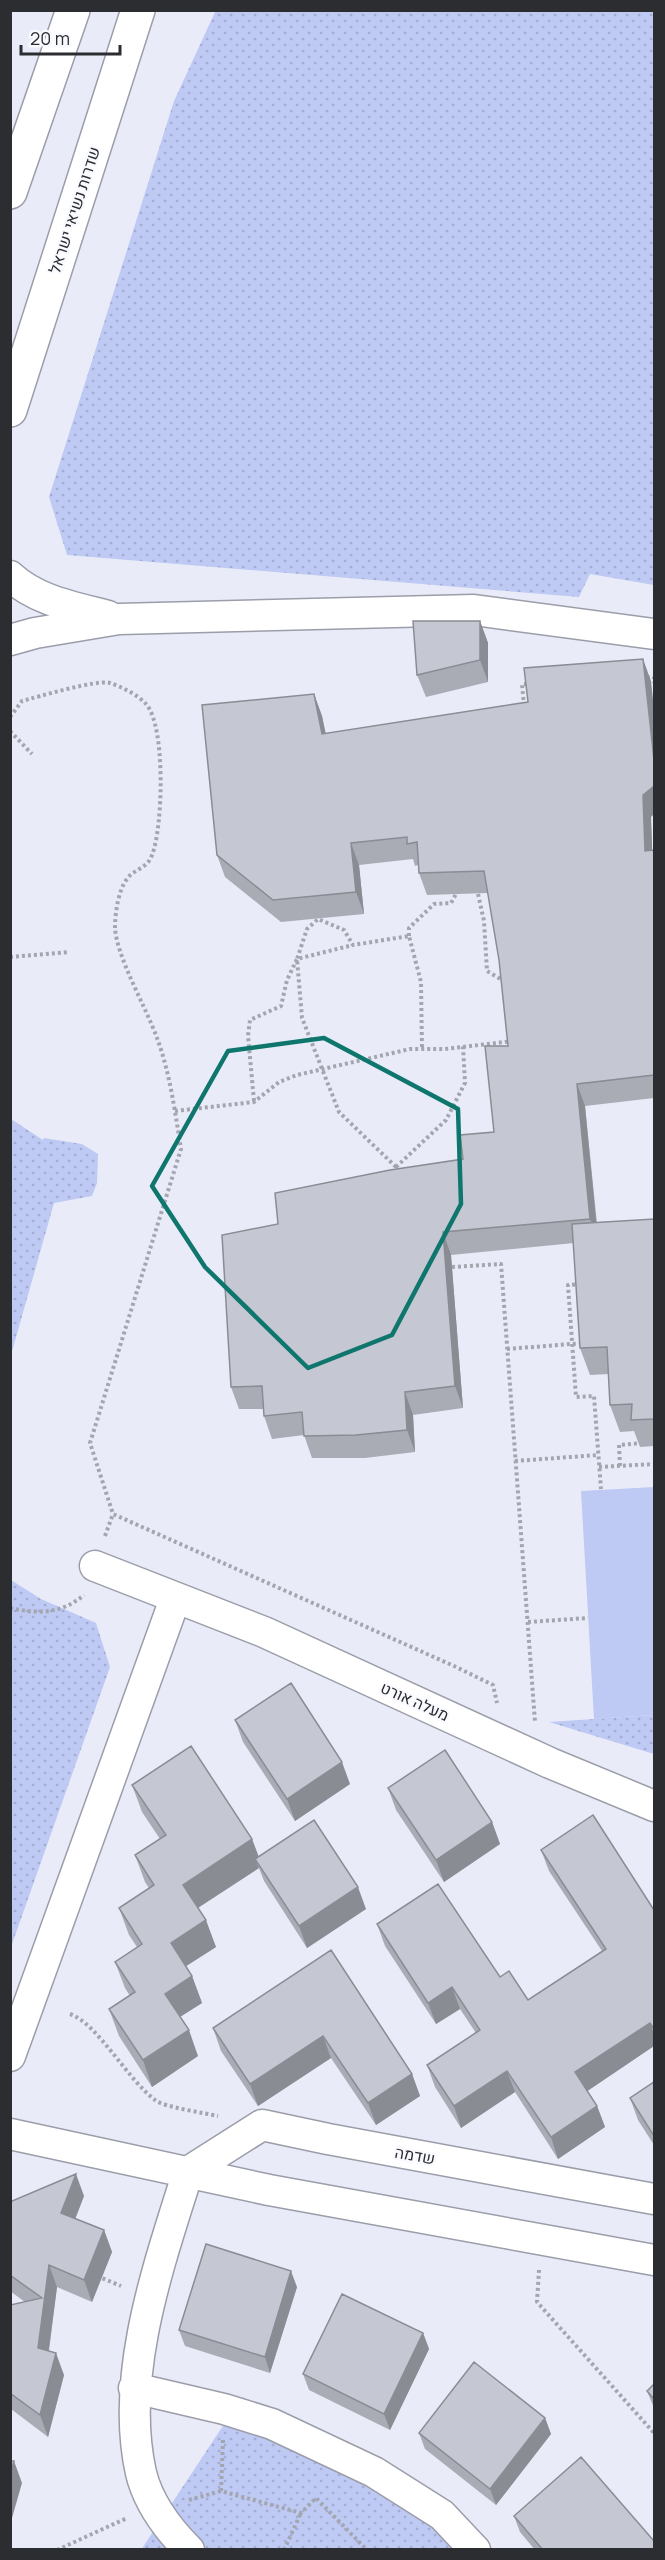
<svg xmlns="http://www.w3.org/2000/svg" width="665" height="2560" font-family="Manrope,Heebo,sans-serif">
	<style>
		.grass { fill: url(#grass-dots) }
		.garden { fill: #bec9f4 }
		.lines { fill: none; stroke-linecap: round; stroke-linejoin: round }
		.minor-casing { stroke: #9b9ea9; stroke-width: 33 }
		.secondary-casing { stroke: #9b9ea9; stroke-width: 36 }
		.path { stroke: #a4a6af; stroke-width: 4; stroke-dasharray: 3 3; stroke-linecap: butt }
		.minor { stroke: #fff; stroke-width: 30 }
		.secondary { stroke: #fff; stroke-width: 33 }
		.wall { fill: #a9acb5 }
		.shaded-wall { fill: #8a8c94 }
		.building { fill: #c5c8d3; stroke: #8a8c94; stroke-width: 1.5 }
		.marked { fill: none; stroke: #0f766e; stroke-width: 4.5; stroke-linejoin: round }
		.labels { text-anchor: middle; stroke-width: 4.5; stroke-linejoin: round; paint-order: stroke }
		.street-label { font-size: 16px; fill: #2c2d31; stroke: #f9faff }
	</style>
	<defs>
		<pattern id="grass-dots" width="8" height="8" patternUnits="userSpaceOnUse" patternTransform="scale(1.5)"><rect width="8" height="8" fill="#bec9f4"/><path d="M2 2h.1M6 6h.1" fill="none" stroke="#a3add2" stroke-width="1.8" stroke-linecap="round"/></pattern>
	</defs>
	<rect width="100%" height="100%" fill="#e9ecf8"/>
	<path class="grass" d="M216 10 654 11V585L590 574 579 597 67 555 49 497 174 101Z
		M11 1119 43 1140 44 1138 82 1144 98 1154 97 1183 92 1196 54 1203 11 1355Z
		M11 1580 41 1599 96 1623 110 1667 11 1947Z
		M654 1715V1754L549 1722Z
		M242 2397 455 2509 493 2549 141 2550Z"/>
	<path class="garden" d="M654 1487V1715L594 1719 581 1491Z"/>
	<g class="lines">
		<g class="minor-casing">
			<path id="minor" d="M10 576C37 601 74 607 108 616
				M10 640 35 633 119 619 474 610 654 634
				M95 1566 264 1632 550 1763 654 1806
				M10 2056 175 1599
				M10 2134 269 2190 654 2260
				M134 2388 224 2409 272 2424 374 2472 442 2515 475 2550
				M189 2550C168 2529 148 2502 141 2473 119 2376 159 2264 188 2172L262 2125 328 2139 654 2199"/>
		</g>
		<g class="secondary-casing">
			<path id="secondary" d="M10 192 73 10
				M10 410 138 10"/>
		</g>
		<path class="path" d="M647 678 654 677V683
			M524 706 522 684H529
			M10 717 22 701C37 697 98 679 110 683 122 687 138 695 146 704 166 726 163 828 152 855 149 865 140 868 133 873 119 882 115 912 115 928 117 958 146 1007 157 1038 170 1073 175 1112 181 1149L90 1443 113 1514 454 1666 493 1685 497 1703
			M10 731 32 754
			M478 894 484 921 487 971 504 981
			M409 936V928L434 904 451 903 456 894
			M10 957 69 952
			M254 1101 248 1036 250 1020 281 1006 287 980 297 959 353 945
			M175 1111 254 1102 279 1082 297 1075 410 1049H445L513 1041
			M396 1167 446 1120 465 1083 463 1046
			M396 1173V1167L339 1112 302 1018 297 959 307 929 318 919 344 930 353 945 409 936 421 982 422 1049
			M452 1267 501 1264 535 1722
			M581 1284 568 1285 576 1397 594 1396 601 1489
			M507 1349 584 1343
			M515 1461 598 1455
			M620 1466 619 1445 641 1443
			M599 1467 654 1464
			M105 1536 113 1514
			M10 1608C39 1614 61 1614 84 1595
			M528 1622 588 1618
			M70 2014C97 2023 128 2080 155 2100 163 2107 205 2113 218 2116
			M539 2270 537 2302 654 2433
			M97 2276 121 2286
			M223 2440 221 2491 301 2513 316 2498 367 2550
			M189 2500 221 2491
			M57 2550 127 2518
			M284 2550 301 2513"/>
		<use href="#minor" class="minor"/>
		<use href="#secondary" class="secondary"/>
	</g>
	<path class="wall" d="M480 621 488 643V682L426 697 417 675Z
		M651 681V817L652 850H654V1098L585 1106 597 1223 654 1219V1446L640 1447 634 1431 620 1432 610 1405 609 1374 590 1375 580 1348 574 1243 451 1255 463 1408 413 1415 415 1452 365 1458H312L304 1435 272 1439 264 1416 263 1409H239L231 1387 278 1224 463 1159 494 1132 508 1046 499 960 488 893 427 895 419 873 418 865 415 866 413 859 359 865 364 914 281 922 225 877 217 855 314 694 322 716 326 734 528 702Z
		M235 1720 350 1784 295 1821 243 1742Z
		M132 1785 252 1839 259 1857 366 1909 307 1948 264 1881 259 1868 198 1908 216 1947 186 1966 192 1976 202 2003 180 2017 198 2056 152 2087 119 2036 109 2009 130 1996 125 1988 115 1962 137 1947 129 1935 119 1908 149 1888 145 1882 135 1855 160 1839 142 1812Z
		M388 1788 492 1822 500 1844 444 1882 396 1810Z
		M541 1850 654 1910V2046L587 2091 597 2106 605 2127 558 2159 515 2092 461 2128 435 2087 427 2065 476 2033 460 2009 436 2024 385 1946 377 1924 500 1977 528 2000 602 1951 549 1871Z
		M331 1950 412 2074 420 2096 376 2125 331 2058 258 2106 221 2051 213 2028Z
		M654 2082V2145L638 2120 630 2098Z
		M84 2196 75 2219 104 2230 112 2252 92 2302 57 2287 49 2351 64 2375 48 2437 11 2409 10 2410V2305L25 2302 10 2291V2205Z
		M297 2287 270 2373 185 2346 179 2330Z
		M423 2333 429 2349 390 2430 309 2390 303 2374Z
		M654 2384V2408L647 2391Z
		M545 2418 551 2434 496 2505 425 2449 419 2433Z
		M514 2516 654 2550H535L520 2532Z"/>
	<path class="shaded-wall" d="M480 621 488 643V682L480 660Z
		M643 659 651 681 654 709V760Z
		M314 694 322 716 330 756 322 734Z
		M654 786V814L651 817 653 873 645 851 643 795Z
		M351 843 359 865 364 914 356 892Z
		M577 1084 585 1106 598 1241 590 1219Z
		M443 1232 451 1255 463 1408 455 1386Z
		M405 1392 413 1415 415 1452 407 1430Z
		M342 1762 350 1784 295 1821 287 1799Z
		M492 1822 500 1844 444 1882 436 1860Z
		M252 1839 262 1866 255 1859 259 1868 193 1911 183 1885Z
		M358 1887 366 1909 307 1948 299 1926Z
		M206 1920 216 1947 180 1970 171 1943Z
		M192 1976 202 2003 175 2020 165 1994Z
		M452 1987 460 2009 436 2024 428 2003Z
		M650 2023 654 2034V2046L583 2094 575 2072Z
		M189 2030 198 2056 152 2087 143 2060Z
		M323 2036 331 2058 258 2106 250 2084Z
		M507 2071 515 2092 461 2128 454 2106Z
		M412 2074 420 2096 376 2125 368 2103Z
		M597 2106 605 2127 558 2159 551 2137Z
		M76 2174 84 2196 69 2235 61 2213Z
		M104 2230 112 2252 92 2302 84 2280Z
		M49 2265 57 2287 46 2370 38 2348Z
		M291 2271 297 2287 270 2373 265 2357Z
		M423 2333 429 2349 390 2430 384 2414Z
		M56 2353 64 2375 48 2437 40 2415Z
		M545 2418 551 2434 496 2505 490 2489Z
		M14 2461 22 2483 10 2525V2474Z"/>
	<path class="building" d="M413 621H480V660L417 675Z
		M643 659 654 760V786L643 795 645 851 654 850V1075L577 1084 590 1219 443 1232 455 1386 405 1392 407 1430 356 1435 304 1436 302 1412 264 1416 262 1386 231 1387 222 1235 278 1224 275 1193 390 1170 463 1159 460 1135 494 1132 485 1046H508L499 960 484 871 419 873 417 842 407 844V837L351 843 356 892 273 900 217 855 202 705 314 694 322 734 528 702 524 668Z
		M654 1219V1419L631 1420 632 1404 610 1405 607 1347 580 1348 572 1224Z
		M291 1683 342 1762 287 1799 235 1720Z
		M191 1746 252 1839 183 1885 206 1920 171 1943 192 1976 165 1994 189 2030 143 2060 109 2009 135 1992 115 1962 142 1944 119 1908 154 1885 135 1855 166 1835 132 1785Z
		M445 1750 492 1822 436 1860 388 1788Z
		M593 1815 654 1910V2029L650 2023 575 2072 597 2106 551 2137 507 2071 454 2106 427 2065 480 2030 452 1987 428 2003 377 1924 438 1884 500 1977 509 1971 528 2000 606 1949 541 1850Z
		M314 1820 358 1887 299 1926 255 1859Z
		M331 1950 412 2074 368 2103 323 2036 250 2084 213 2028Z
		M654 2082V2136L630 2098Z
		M76 2174 61 2213 104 2230 84 2280 49 2265 38 2348 56 2353 40 2415 10 2393V2305L42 2298 10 2275V2205L12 2201Z
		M206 2244 291 2271 265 2357 179 2330Z
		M342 2294 423 2333 384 2414 303 2374Z
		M474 2362 545 2418 490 2489 419 2433Z
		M654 2384V2399L647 2391Z
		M581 2457 654 2541V2550H543L514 2516Z
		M10 2461H14L10 2474Z"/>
	<path class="marked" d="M324 1038 458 1109 461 1204 392 1335 308 1368 205 1267 152 1186 228 1051Z"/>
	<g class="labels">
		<g class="street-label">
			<text transform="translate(74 210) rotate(-72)" y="6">שדרות נשיאי ישראל</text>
			<text transform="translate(415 1701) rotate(24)" y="6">מעלה אורט</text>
			<text transform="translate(415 2155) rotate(10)" y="6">שדמה</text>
		</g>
	</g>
	<rect width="665" height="2560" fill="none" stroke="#2c2d31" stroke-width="24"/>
	<path d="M21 45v9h99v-9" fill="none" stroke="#2c2d31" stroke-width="3"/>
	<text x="30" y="45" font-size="18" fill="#2c2d31" stroke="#f9faff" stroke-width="4.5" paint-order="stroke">20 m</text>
</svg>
